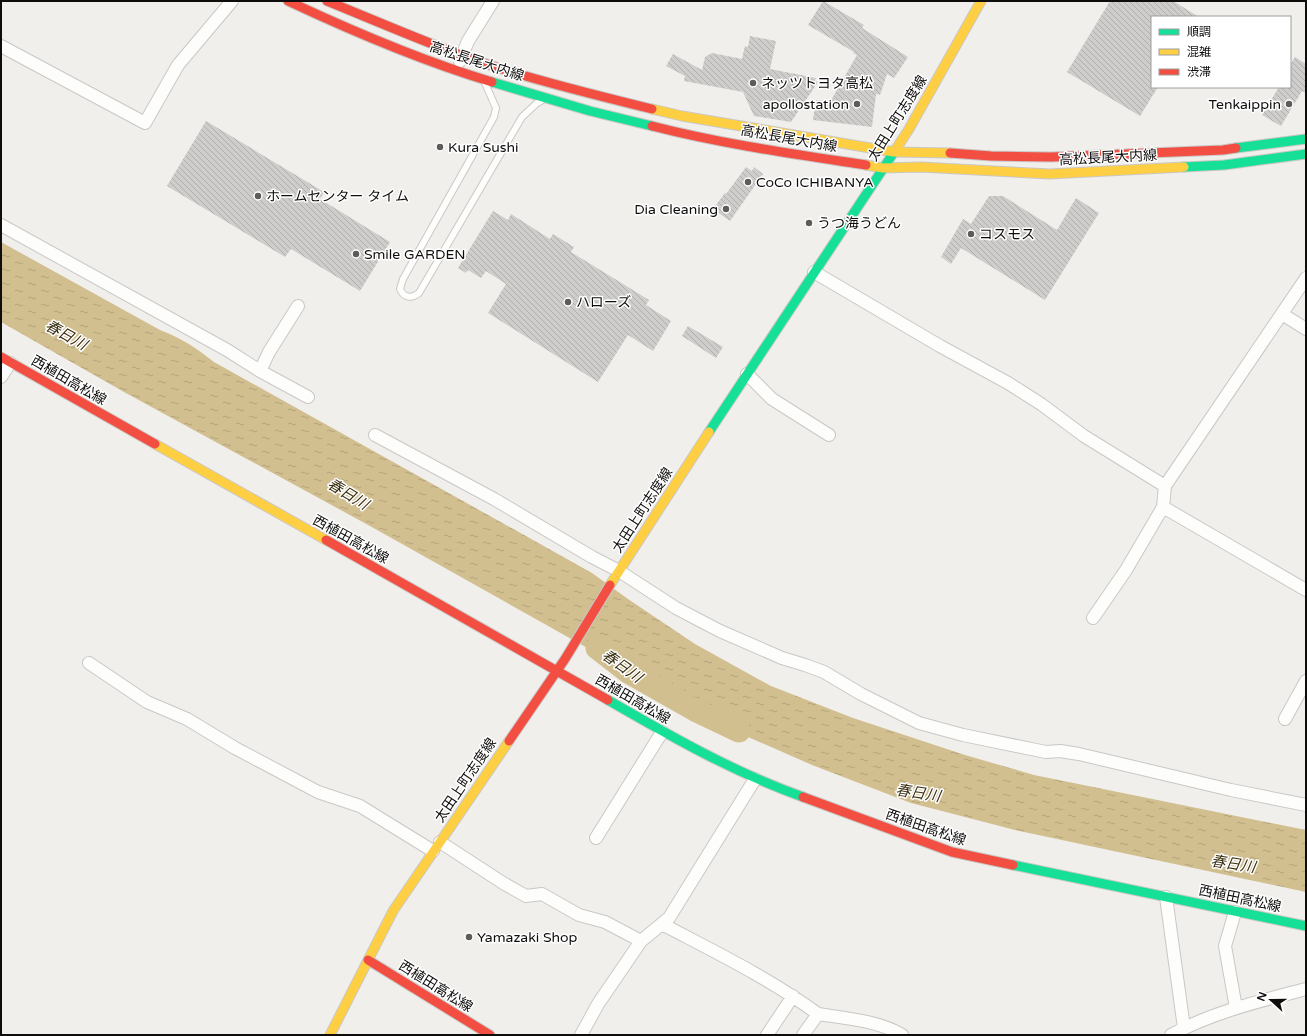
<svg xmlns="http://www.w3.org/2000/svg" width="1307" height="1036" font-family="'Varela Round','Noto Sans JP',sans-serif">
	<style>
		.water { fill: url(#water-ripples) }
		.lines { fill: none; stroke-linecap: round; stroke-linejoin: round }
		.river { stroke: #d2bf90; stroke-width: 23 }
		.building { fill: url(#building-back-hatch) }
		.lane-casing { stroke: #c9c8c6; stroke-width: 8 }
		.street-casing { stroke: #c9c8c6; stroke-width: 14 }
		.fast-casing { stroke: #c9c8c6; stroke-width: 11 }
		.slow-casing { stroke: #c9c8c6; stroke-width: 11 }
		.jam-casing { stroke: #c9c8c6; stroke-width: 11 }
		.lane { stroke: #fdfdfc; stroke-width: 6 }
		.street { stroke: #fdfdfc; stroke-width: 12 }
		.fast { stroke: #16e098; stroke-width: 9 }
		.slow { stroke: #ffcf43; stroke-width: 9 }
		.jam { stroke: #f24e42; stroke-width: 9 }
		.poi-dot { fill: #5d5c5a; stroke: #fff; stroke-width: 1.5 }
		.labels { text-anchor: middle; stroke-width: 3; stroke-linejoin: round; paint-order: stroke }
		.street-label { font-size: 14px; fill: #0e0d0c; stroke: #fff }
		.poi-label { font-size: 14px; fill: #0e0d0c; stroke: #fff; text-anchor: start }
		.water-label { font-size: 15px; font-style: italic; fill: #3a2f11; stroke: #fff }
	</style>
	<defs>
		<pattern id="water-ripples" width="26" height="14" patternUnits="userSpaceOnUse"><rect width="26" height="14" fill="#d2bf90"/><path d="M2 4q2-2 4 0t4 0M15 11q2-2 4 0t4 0" fill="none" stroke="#b3a37b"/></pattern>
		<pattern id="building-back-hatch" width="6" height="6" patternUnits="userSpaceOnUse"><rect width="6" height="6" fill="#cecdcb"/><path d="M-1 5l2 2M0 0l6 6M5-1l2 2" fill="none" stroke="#b0afad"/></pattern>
	</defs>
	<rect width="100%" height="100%" fill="#f1efec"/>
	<path class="water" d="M1 242 160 330C183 339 195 347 214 362L592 573 628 599 695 644 771 686 853 718 965 755 1034 775 1306 830V892L1015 830 911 803 812 765 739 733 370 526 124 392 1 322Z"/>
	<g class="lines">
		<path class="river" d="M597 648 628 672 695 710 739 731"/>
	</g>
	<path class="building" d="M823 1 864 25 862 28 908 57 894 78 887 74 880 95 876 94 872 127 813 120 816 100 830 102 857 55 853 53 854 52 808 25Z
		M1110 1H1173L1199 17H1152V87H1158L1140 116 1067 72Z
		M750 36 776 41 770 69 816 78 815 81 818 82 791 122 754 116 743 92 684 81 685 76 666 66 673 54 702 70 705 57 712 53 742 59 745 46 748 47Z
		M1295 57 1306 64V93L1302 91 1281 126 1262 115 1279 87H1290V65Z
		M206 121 324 192 320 199 390 242 360 291 291 249 285 257 167 186Z
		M746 167 752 171 754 167 763 174 730 221 713 209 725 193 726 194Z
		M989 196H1003L1057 230 1076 198 1099 213 1045 300 961 248 951 264 941 257 963 219 971 224Z
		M493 211 508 220 511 214 550 239 553 234 574 247 571 252 649 300 646 305 671 321 653 351 628 335 598 382 488 313 506 284 486 271 481 278 468 270 466 273 458 268Z
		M688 326 723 347 716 358 682 336Z"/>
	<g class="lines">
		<g class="lane-casing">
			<path id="lane" d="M485 83 496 108 494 117 403 279 400 289C404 298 411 299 419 293L522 117 537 103 541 101"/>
		</g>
		<g class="street-casing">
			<path id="street" d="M1 46 145 123 178 65 232 1
				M460 61 468 41 493 1
				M1 225 227 350 260 371 308 397
				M814 272 940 346 1008 383 1041 404 1084 436 1165 486 1306 278
				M1282 314 1306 329
				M260 371 269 352 298 306
				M747 374 772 399 829 435
				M1 377 10 363
				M375 435 494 499 592 557 619 571 676 608 720 631 782 658 805 665 824 672 861 694 919 723 963 735 1046 752 1060 751 1079 754 1231 790 1306 805
				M1165 486 1163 507 1306 590
				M1093 618 1126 570 1163 507
				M89 663 147 702 187 719 235 748 318 792 360 806 433 851
				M1285 719 1306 681
				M596 838 662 732
				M440 842 503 883 526 896 542 894 579 915 605 922 641 941
				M1166 897 1184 1028
				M1235 912 1225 946 1236 1008
				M662 924C715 952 769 978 818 1014
				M581 1035 598 1004 641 941 669 918 755 779
				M767 1035 793 996
				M803 1035 818 1014C844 1018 880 1021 902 1035
				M1171 1035C1213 1012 1260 1001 1306 989"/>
		</g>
		<g class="fast-casing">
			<path id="fast" d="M492 82 590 111 652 126
				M1236 148 1306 139
				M1184 167 1224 165 1306 154
				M709 432 896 149
				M608 700C672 737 733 772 803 797
				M1013 865 1306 926"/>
		</g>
		<g class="slow-casing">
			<path id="slow" d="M652 109 682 116 894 152 950 153
				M896 149 909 129 981 1
				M866 165 883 168 921 167 1050 174 1184 167
				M155 444 326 540
				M610 585 709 432
				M330 1035 393 911 509 741"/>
		</g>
		<g class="jam-casing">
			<path id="jam" d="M288 1C354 32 422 61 492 82
				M327 1C386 25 445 51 505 70 554 85 603 97 652 109
				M652 126C722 144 794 154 866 165
				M950 153 991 156 1051 157 1223 150 1236 148
				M1 357 155 444
				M326 540 608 700
				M509 741 565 659 610 585
				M803 797 952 852 1013 865
				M368 960 490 1035"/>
		</g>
		<use href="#lane" class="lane"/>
		<use href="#street" class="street"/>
		<use href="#fast" class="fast"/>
		<use href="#slow" class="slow"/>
		<use href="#jam" class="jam"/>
	</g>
	<g class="poi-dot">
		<circle cx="753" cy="83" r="4"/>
		<circle cx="857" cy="104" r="4"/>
		<circle cx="1289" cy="104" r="4"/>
		<circle cx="440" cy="147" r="4"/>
		<circle cx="748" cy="182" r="4"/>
		<circle cx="258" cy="196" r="4"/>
		<circle cx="726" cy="209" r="4"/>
		<circle cx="809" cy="223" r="4"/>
		<circle cx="971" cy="234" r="4"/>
		<circle cx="356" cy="254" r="4"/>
		<circle cx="568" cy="302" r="4"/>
		<circle cx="469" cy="937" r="4"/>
	</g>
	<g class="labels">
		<g class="street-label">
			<text transform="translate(477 61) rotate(18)" y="5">高松長尾大内線</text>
			<text transform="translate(897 118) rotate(-58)" y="5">太田上町志度線</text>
			<text transform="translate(789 138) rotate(10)" y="5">高松長尾大内線</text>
			<text transform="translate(1108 157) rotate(-3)" y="5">高松長尾大内線</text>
			<text transform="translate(69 380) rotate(30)" y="5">西植田高松線</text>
			<text transform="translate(642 510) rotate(-57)" y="5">太田上町志度線</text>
			<text transform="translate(351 539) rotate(29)" y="5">西植田高松線</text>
			<text transform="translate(633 699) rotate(30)" y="5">西植田高松線</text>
			<text transform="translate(465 780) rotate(-56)" y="5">太田上町志度線</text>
			<text transform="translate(926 827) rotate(19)" y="5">西植田高松線</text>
			<text transform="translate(1240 898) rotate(12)" y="5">西植田高松線</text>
			<text transform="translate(436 986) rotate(32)" y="5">西植田高松線</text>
		</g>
		<g class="poi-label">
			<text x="761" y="88">ネッツトヨタ高松</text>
			<text x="849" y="109" text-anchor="end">apollostation</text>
			<text x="1281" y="109" text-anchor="end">Tenkaippin</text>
			<text x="448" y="152">Kura Sushi</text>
			<text x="756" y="187">CoCo ICHIBANYA</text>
			<text x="266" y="201">ホームセンター タイム</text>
			<text x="718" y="214" text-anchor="end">Dia Cleaning</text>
			<text x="817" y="228">うつ海うどん</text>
			<text x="979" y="239">コスモス</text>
			<text x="364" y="259">Smile GARDEN</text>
			<text x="576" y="307">ハローズ</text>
			<text x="477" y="942">Yamazaki Shop</text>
		</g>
		<g class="water-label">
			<text transform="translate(66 335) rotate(29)" y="5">春日川</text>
			<text transform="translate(348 494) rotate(31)" y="5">春日川</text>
			<text transform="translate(622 666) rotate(35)" y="5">春日川</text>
			<text transform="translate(918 793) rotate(9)" y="5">春日川</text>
			<text transform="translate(1233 864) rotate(9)" y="5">春日川</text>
		</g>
	</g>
	<rect width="1307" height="1036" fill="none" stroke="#0e0d0c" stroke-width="4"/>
	<rect x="1151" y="16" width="140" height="72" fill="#ffffff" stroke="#9f9e9e"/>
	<rect x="1159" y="29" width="20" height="6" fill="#16e098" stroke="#9f9e9e"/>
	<text x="1187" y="36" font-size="12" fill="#0e0d0c">順調</text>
	<rect x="1159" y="49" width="20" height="6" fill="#ffcf43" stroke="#9f9e9e"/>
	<text x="1187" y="56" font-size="12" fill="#0e0d0c">混雑</text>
	<rect x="1159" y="69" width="20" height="6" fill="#f24e42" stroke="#9f9e9e"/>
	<text x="1187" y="76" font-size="12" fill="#0e0d0c">渋滞</text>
	<g transform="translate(1271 1000) rotate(291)" stroke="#ffffff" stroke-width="3" paint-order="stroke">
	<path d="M0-3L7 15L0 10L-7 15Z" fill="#0e0d0c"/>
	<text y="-6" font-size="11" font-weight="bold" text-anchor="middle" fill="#0e0d0c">N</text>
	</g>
</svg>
